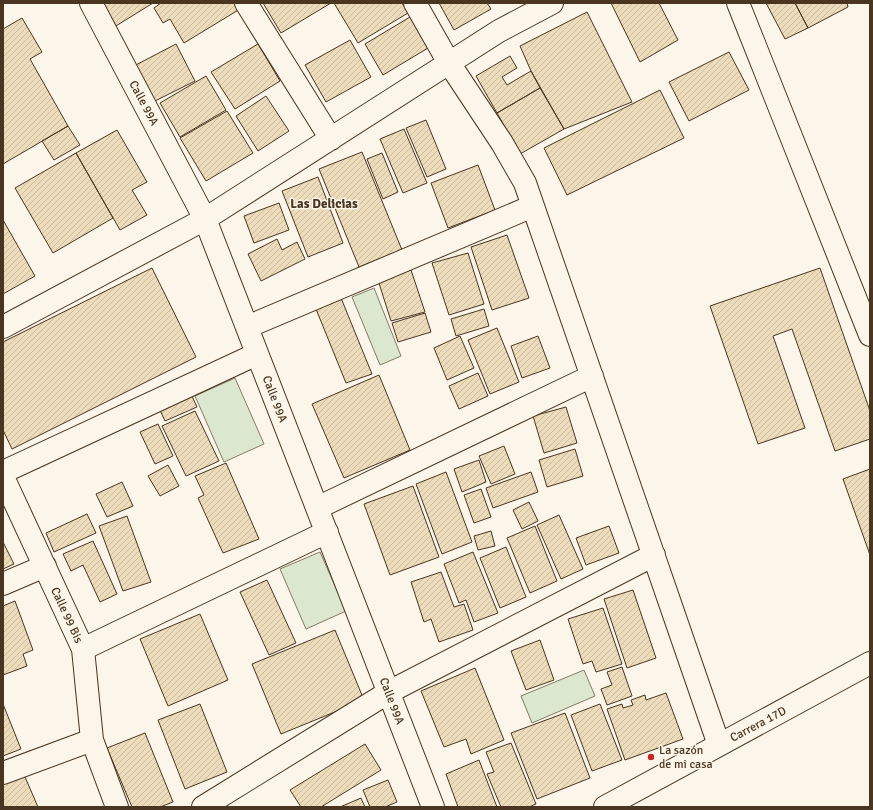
<svg xmlns="http://www.w3.org/2000/svg" width="873" height="810" font-family="Signika,sans-serif">
	<style>
		.grass { fill: #dce7d0; stroke: #887966 }
		.building { fill: url(#building-hatch); stroke: #4a3520 }
		.lines { fill: none; stroke-linecap: round; stroke-linejoin: round }
		.minor-casing { stroke: #4a3520; stroke-width: 24 }
		.minor { stroke: #fbf6e9; stroke-width: 22 }
		.poi-dot { fill: #c62828; stroke: #fbf6e9; stroke-width: 1.5 }
		.labels { text-anchor: middle; stroke-width: 3; stroke-linejoin: round; paint-order: stroke }
		.street-label { font-size: 12px; fill: #4a3520; stroke: #fbf6e9 }
		.poi-label { font-size: 12px; fill: #4a3520; stroke: #fbf6e9; text-anchor: start }
		.neighbourhood-label { font-size: 13px; font-weight: bold; fill: #4a3520; stroke: #fbf6e9 }
	</style>
	<defs>
		<pattern id="building-hatch" width="6" height="6" patternUnits="userSpaceOnUse"><rect width="6" height="6" fill="#ecdcbc"/><path d="M-1 1l2-2M0 6l6-6M5 7l2-2" fill="none" stroke="#ccbda1"/></pattern>
	</defs>
	<rect width="100%" height="100%" fill="#fbf6e9"/>
	<path class="grass" d="M374 288 401 356 380 365 352 297Z
		M235 378 264 444 224 462 195 396Z
		M320 552 346 611 306 629 280 569Z
		M584 670 595 696 532 723 521 696Z"/>
	<path class="building" d="M97 3H153L111 29Z
		M161 3H236L240 9 184 43 170 19 163 23 154 8Z
		M263 3H331L281 33Z
		M334 3H402L408 13 358 43Z
		M439 3H487L491 9 454 30Z
		M611 3H659L678 40 640 62Z
		M766 3H795L808 28 785 39Z
		M795 3H847L848 7 808 28Z
		M587 12 632 102 564 129 531 71 520 46Z
		M410 17 428 48 383 75 365 44Z
		M22 18 42 52 30 59 68 126 3 164V29Z
		M350 40 371 77 326 102 305 65Z
		M176 44 195 81 149 104 130 68Z
		M258 44 280 81 235 109 211 72Z
		M729 52 749 90 689 121 669 82Z
		M510 56 517 68 502 77 507 85 531 71 540 88 497 113 476 76Z
		M206 76 226 110 180 137 160 103Z
		M540 88 564 129 520 154 497 113Z
		M660 90 684 138 567 195 544 148Z
		M266 96 289 131 258 151 236 116Z
		M227 111 253 153 206 181 180 138Z
		M426 120 446 169 427 177 406 128Z
		M68 126 80 145 54 160 42 141Z
		M404 129 427 183 403 193 380 139Z
		M117 130 147 182 132 190 147 215 120 230 76 153Z
		M362 152 402 250 359 267 319 169Z
		M76 153 113 218 53 253 15 188Z
		M382 153 398 192 383 199 367 159Z
		M478 165 495 210 448 228 431 183Z
		M318 177 343 243 308 257 282 191Z
		M279 203 289 230 254 243 244 216Z
		M3 220 35 276 3 294Z
		M507 235 529 298 492 310 471 247Z
		M277 239 282 250 297 242 305 259 261 281 248 254Z
		M468 253 484 304 449 315 432 263Z
		M152 268 196 357 12 449 3 430V342Z
		M820 268 870 411V439L835 451 792 329 773 336 805 428 758 444 710 306Z
		M411 270 425 312 391 321 378 280Z
		M341 298 372 374 346 383 316 309Z
		M484 309 489 326 456 336 451 319Z
		M425 313 431 332 398 342 392 323Z
		M497 328 519 382 490 394 468 340Z
		M460 336 474 368 447 380 434 348Z
		M538 336 550 368 522 378 511 346Z
		M478 373 488 396 459 409 449 386Z
		M379 375 410 450 344 478 312 404Z
		M191 394 197 407 165 421 159 408Z
		M566 407 577 443 544 453 533 416Z
		M195 411 219 461 186 476 162 426Z
		M158 424 173 456 155 464 140 432Z
		M504 446 515 474 491 484 479 456Z
		M575 449 583 476 547 487 539 460Z
		M479 460 486 482 462 492 454 469Z
		M226 463 259 539 223 553 198 498 204 495 195 476Z
		M168 465 179 486 160 496 148 476Z
		M870 469V555L843 479Z
		M446 472 472 542 442 554 416 484Z
		M531 472 538 492 493 508 486 488Z
		M122 482 133 506 107 517 96 494Z
		M413 486 439 557 390 575 364 504Z
		M481 489 491 517 474 523 464 495Z
		M529 502 538 521 522 529 513 510Z
		M87 514 96 533 54 552 46 533Z
		M559 515 583 569 561 579 537 525Z
		M127 516 151 582 123 591 99 526Z
		M535 526 557 581 530 593 507 538Z
		M609 526 619 553 586 565 576 538Z
		M491 531 495 546 478 550 474 536Z
		M93 541 117 594 100 602 83 565 71 571 63 554Z
		M3 542 14 564 3 569Z
		M506 547 526 597 500 608 480 558Z
		M473 552 498 613 474 622 466 600 459 603 444 564Z
		M441 572 454 607 464 604 473 630 439 642 431 619 424 622 411 582Z
		M267 580 296 643 269 655 240 592Z
		M633 590 656 658 627 668 604 599Z
		M15 601 33 650 23 654 27 666 3 675V606Z
		M603 608 622 664 596 672 592 661 583 664 568 619Z
		M200 614 228 680 168 706 140 639Z
		M335 630 364 700 281 734 252 664Z
		M540 640 554 680 526 690 511 651Z
		M622 667 632 696 607 705 601 689 612 685 607 672Z
		M475 668 504 740 471 754 466 739 444 747 421 691Z
		M666 693 683 739 625 760 607 709 622 704 623 708 633 705 631 700 645 695 646 700Z
		M3 704 21 749 3 756Z
		M200 704 227 772 185 789 158 720Z
		M600 704 622 760 592 771 571 715Z
		M565 713 590 778 537 799 511 733Z
		M145 733 173 802 160 807H132L107 748Z
		M511 743 536 804 529 807H501L487 774 494 772 486 752Z
		M365 744 381 770 321 807H301L290 790Z
		M479 760 497 807H458L446 774Z
		M22 770 38 807H3V778Z
		M388 780 397 802 385 807H370L363 790Z
		M361 798 365 807H340Z"/>
	<g class="lines">
		<g class="minor-casing">
			<path id="minor" d="M91 3 205 219 433 807
				M246 3 331 139
				M415 3 449 63 502 143 525 183 719 745
				M738 3 870 335
				M3 327 205 219 499 31 552 3
				M247 327 533 206
				M3 472 257 354
				M3 477 83 649 92 740 117 807
				M317 508 592 376
				M3 584 45 566
				M83 649 327 532
				M3 773 92 740
				M203 807 389 692 654 555
				M605 807 870 663"/>
		</g>
		<use href="#minor" class="minor"/>
	</g>
	<circle class="poi-dot" cx="651" cy="757" r="4"/>
	<g class="labels">
		<g class="street-label">
			<text transform="translate(144 103) rotate(62)" y="4">Calle 99A</text>
			<text transform="translate(275 399) rotate(69)" y="4">Calle 99A</text>
			<text transform="translate(67 615) rotate(65)" y="4">Calle 99 Bis</text>
			<text transform="translate(392 701) rotate(69)" y="4">Calle 99A</text>
			<text transform="translate(758 724) rotate(-28)" y="4">Carrera 17D</text>
		</g>
		<g class="poi-label">
			<text x="659" y="754">La sazón<tspan x="659" dy="14">de mi casa</tspan></text>
		</g>
		<g class="neighbourhood-label">
			<text x="324" y="208">Las Delicias</text>
		</g>
	</g>
	<rect width="873" height="810" fill="none" stroke="#4a3520" stroke-width="8"/>
</svg>
